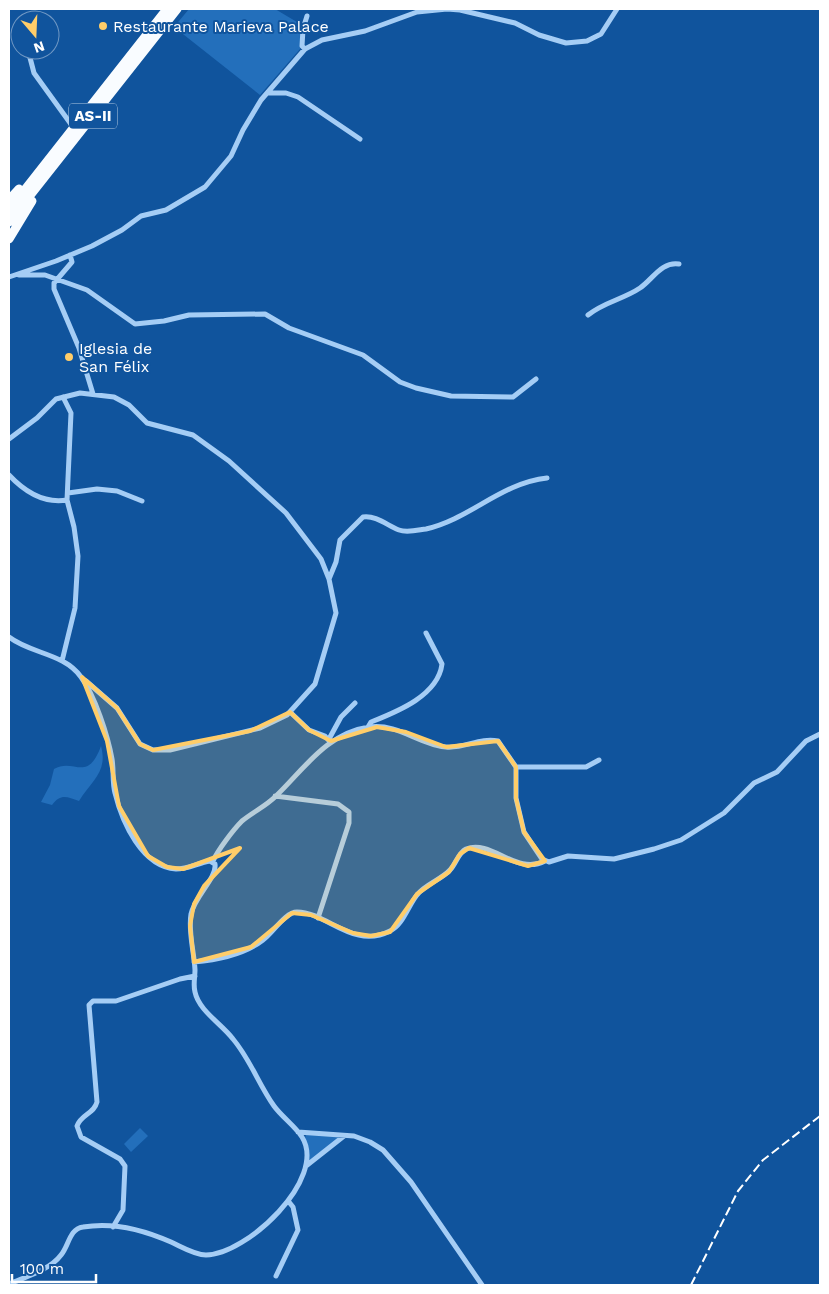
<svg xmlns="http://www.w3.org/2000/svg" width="829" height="1294" font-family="'Work Sans',sans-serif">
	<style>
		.green { fill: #236fbb }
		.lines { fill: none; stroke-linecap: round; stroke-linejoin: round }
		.minor { stroke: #a5cdf5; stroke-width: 5 }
		.trunk { stroke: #f9fcff; stroke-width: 9 }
		.rail { stroke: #fff; stroke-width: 2; stroke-dasharray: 9 4; stroke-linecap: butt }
		.marked { fill: #ffcd69; fill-opacity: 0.2; stroke: #ffcd69; stroke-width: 4; stroke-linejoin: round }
		.poi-dot { fill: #ffcd69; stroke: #10549d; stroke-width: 2 }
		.labels { text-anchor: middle; stroke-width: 4; stroke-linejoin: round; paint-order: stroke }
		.shield { fill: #10549d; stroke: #b7cce2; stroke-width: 1 }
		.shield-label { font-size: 15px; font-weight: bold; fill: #fff }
		.poi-label { font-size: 16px; fill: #fff; stroke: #10549d; text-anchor: start }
	</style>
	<rect width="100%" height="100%" fill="#10549d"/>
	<path class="green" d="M189 9H275L302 25 300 49 260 95 174 27Z
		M101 746C108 772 92 780 79 801 67 797 61 793 52 805L41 802 50 785 54 769C74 757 87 784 101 746Z
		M140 1128 148 1136 131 1152 124 1144Z
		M306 1135H338L340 1139 310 1161C304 1155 303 1142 306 1135Z"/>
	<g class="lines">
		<path class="minor" d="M305 49 302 46 303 29 307 16
			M28 50 34 73 73 127
			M269 93H286L298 97 360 139
			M70 255 72 262 54 283V289L79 348 93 394
			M19 275H45L87 290 135 324 164 321 189 315 265 314 289 328 363 355 400 382 416 388 451 396 513 397 536 379
			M9 277 56 261 92 246 122 230 141 216 166 210 205 187 231 156 243 130 261 100 305 49 322 40 365 31 417 12 447 9 460 10 515 23 539 35 566 43 587 41 601 34 617 9
			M588 315C604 302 624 299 640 288 652 280 662 261 679 264
			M9 439 37 418 56 399 80 393 114 397 129 405 147 423 193 435 229 461 286 513 321 559 329 579 336 613 315 684 287 715 260 728 170 750H153L140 744 117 708 86 681
			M9 475C24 491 43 504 67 500
			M68 493 97 489 117 491 142 501
			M329 579 336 562 340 540 363 517C376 515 388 526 399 530 407 533 418 530 426 529 470 519 501 483 547 478
			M9 637C31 654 64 653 81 677 95 696 108 736 112 759 114 771 112 782 115 793 122 822 142 867 176 869 188 869 198 863 210 861L215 864C217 878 195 896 191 914 188 932 194 951 195 970 195 977 193 985 195 992 199 1011 222 1024 233 1039 250 1059 259 1085 274 1106 282 1117 295 1126 302 1137 328 1179 246 1255 206 1255 195 1255 182 1247 171 1242 144 1230 112 1222 83 1227 69 1229 69 1246 61 1255 50 1270 25 1277 9 1284
			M62 661 75 608 78 556 74 527 67 500 71 413 63 397
			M290 712 309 730 325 736 330 742
			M368 727 371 722C396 712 438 696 442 664L426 633
			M329 739 341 717 355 703
			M516 767H586L599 760
			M275 796 338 804 349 812V823L318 918
			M213 861C218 850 233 830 242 821 253 812 266 806 276 796 304 769 327 733 369 727 399 723 419 745 446 747 464 749 480 737 498 741L516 767V798L524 832 542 859 549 862 568 856 614 859 654 849 681 840 724 813 754 783 777 772 806 741 820 734
			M194 962C216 960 245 954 263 940 273 933 285 912 297 912 327 912 353 950 390 931 403 925 408 906 417 895 425 884 441 880 450 870 456 864 458 853 466 849 492 839 516 876 545 861
			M298 1132 354 1136 370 1142 383 1150 411 1182 482 1285
			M306 1166 344 1136
			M113 1227 123 1210 125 1166 120 1159 81 1137 77 1126C81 1114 94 1114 97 1102L89 1005 93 1001H116L180 979 195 976
			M276 1276 298 1230 293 1207 289 1202"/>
		<path class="trunk" d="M9 200 19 189
			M9 210 167 9
			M9 222 177 9
			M9 239 32 201"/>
		<path class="rail" d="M691 1285 738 1191 763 1160 820 1116"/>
	</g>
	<path class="marked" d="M82 677 117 708 140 744 153 750 250 731 290 712 309 730 331 741 377 727 406 732 446 747 498 741 516 767V798L524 832 545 861 528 866 469 848 460 854 449 872 417 894 390 932 371 936 353 933 311 915 292 913 251 947 194 962 190 926 194 904 204 886 240 848 183 869 167 867 148 856 119 806 107 741Z"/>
	<g class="poi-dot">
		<circle cx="103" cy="26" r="5"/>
		<circle cx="69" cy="357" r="5"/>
	</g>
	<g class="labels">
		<rect class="shield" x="69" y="103.5" width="48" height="25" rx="4"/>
		<g class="shield-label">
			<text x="93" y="121">AS-II</text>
		</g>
		<g class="poi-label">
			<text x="113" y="32">Restaurante Marieva Palace</text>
			<text x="79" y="354">Iglesia de<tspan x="79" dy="18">San Félix</tspan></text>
		</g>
	</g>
	<rect width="829" height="1294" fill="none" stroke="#ffffff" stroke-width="20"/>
	<g transform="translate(35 35) rotate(161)"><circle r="24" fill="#10549d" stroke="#7098c4"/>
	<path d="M0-4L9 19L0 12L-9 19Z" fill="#ffcd69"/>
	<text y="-8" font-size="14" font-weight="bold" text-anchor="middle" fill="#ffffff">N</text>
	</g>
	<path d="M12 1274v8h84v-8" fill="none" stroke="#ffffff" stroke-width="2.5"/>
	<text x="20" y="1274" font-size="15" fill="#ffffff" stroke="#10549d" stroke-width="4" paint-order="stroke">100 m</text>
</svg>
